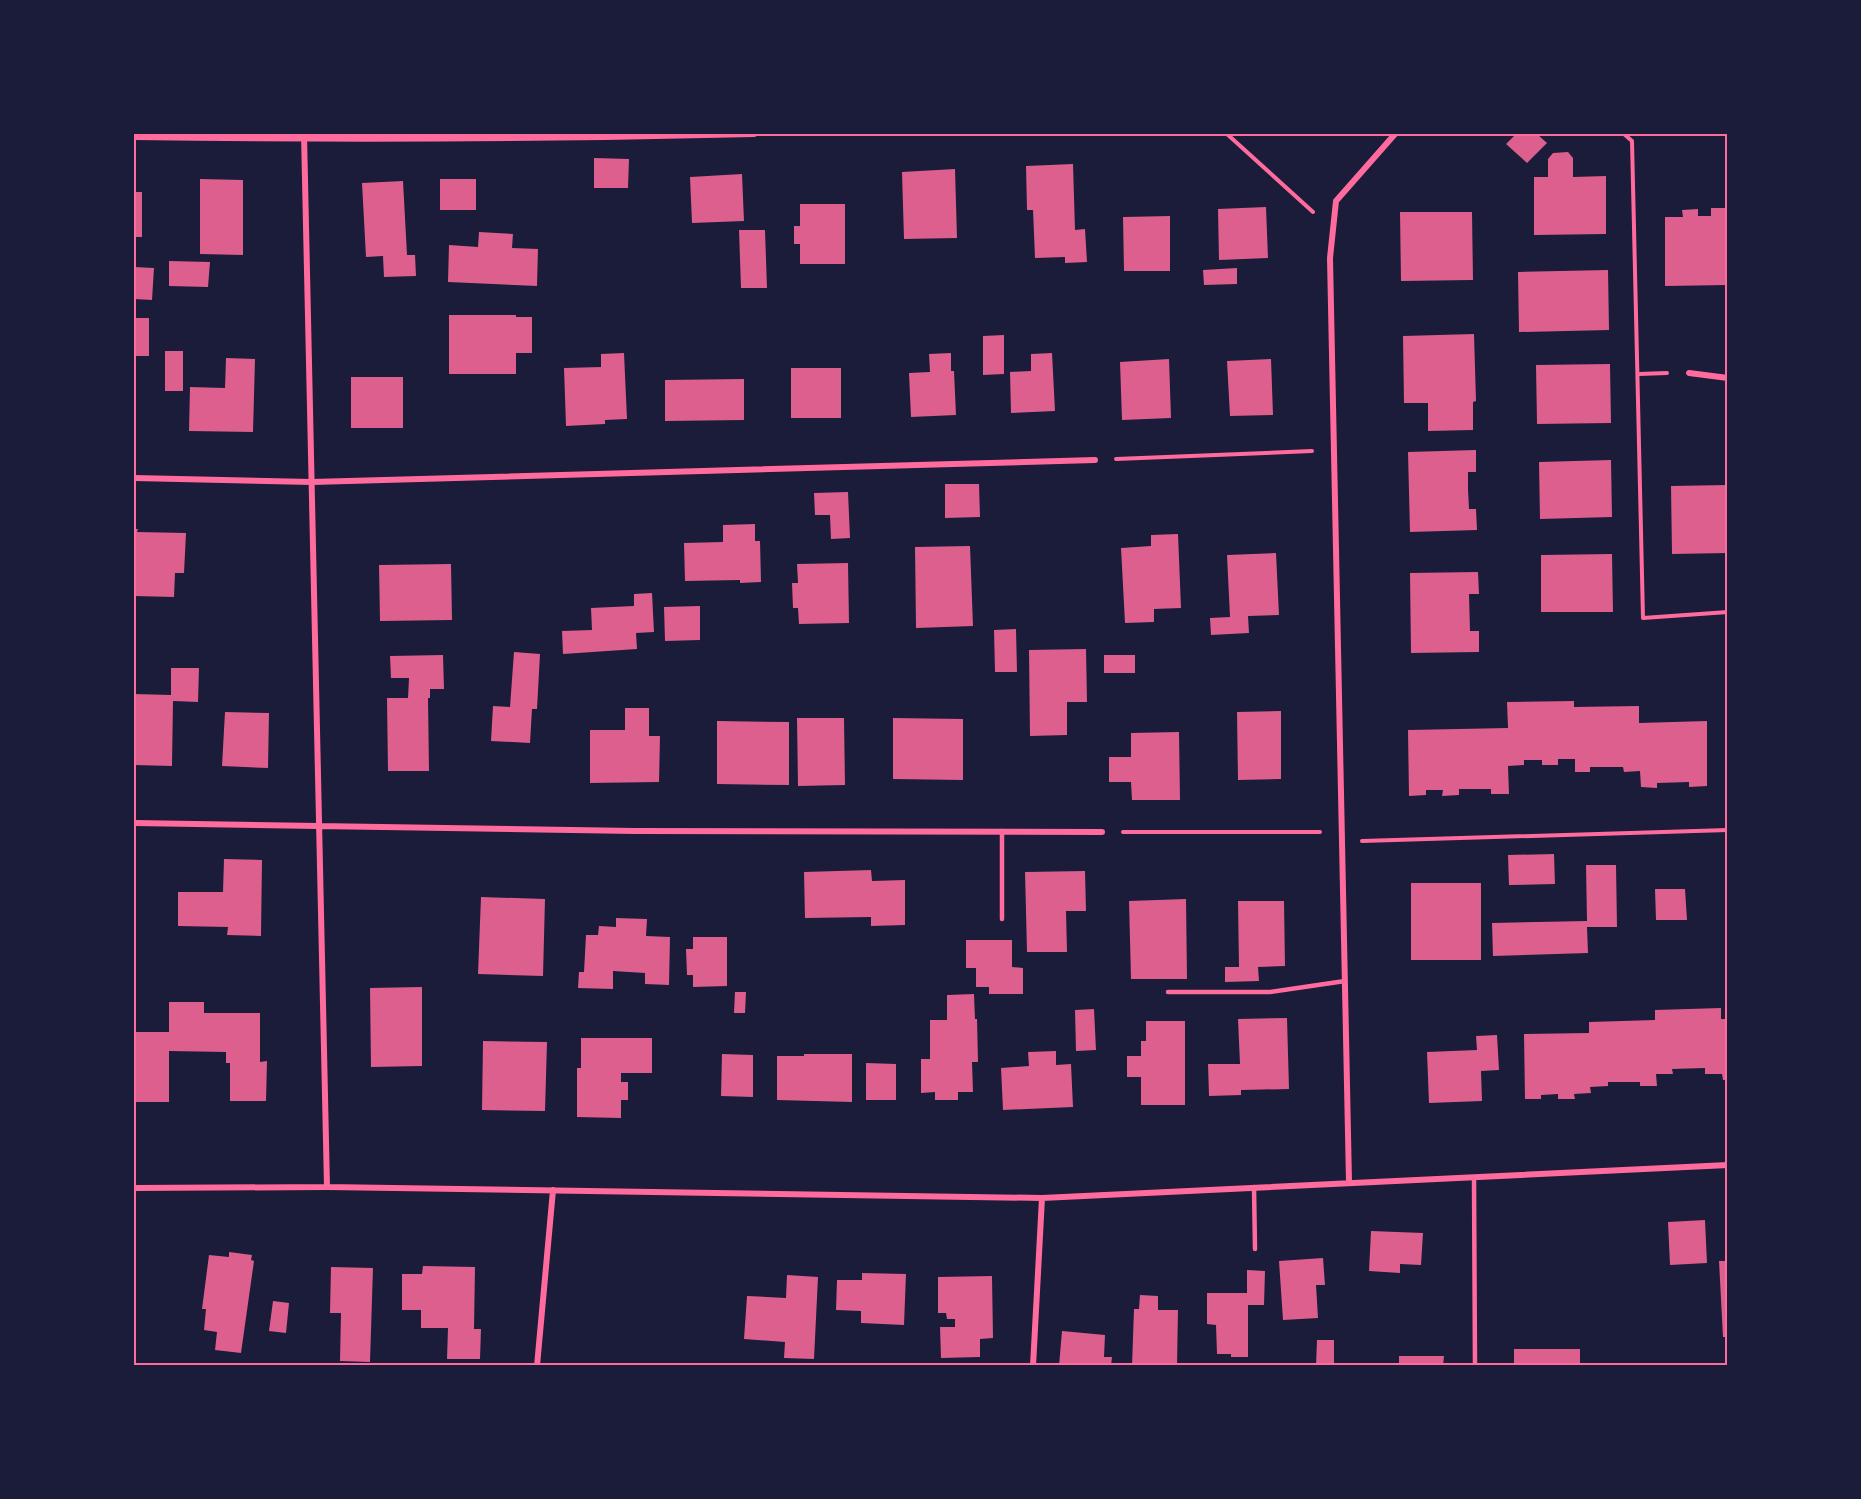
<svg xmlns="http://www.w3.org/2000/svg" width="1861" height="1499" font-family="Raleway,sans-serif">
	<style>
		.building { fill: #dd5f8e }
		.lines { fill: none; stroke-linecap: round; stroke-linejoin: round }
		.path { stroke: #ff6b9d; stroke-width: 4 }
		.service { stroke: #ff6b9d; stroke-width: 4.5 }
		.minor { stroke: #ff6b9d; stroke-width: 6 }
		.neatline { fill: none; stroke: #ff6b9d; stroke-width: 2 }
	</style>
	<rect width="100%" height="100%" fill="#1b1b3a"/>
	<path class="building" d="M1516 134H1537L1547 143 1527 163 1506 144Z
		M1568 152 1573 158V177L1606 176V234L1534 235V177H1548V159L1553 153Z
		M594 158 629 159 628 188H594Z
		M1073 164 1075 230 1085 229 1087 262 1065 263V257L1035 258 1033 210H1027L1026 166Z
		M955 169 957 238 904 239 902 172Z
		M742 174 744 221 692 223 690 177Z
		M200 179 243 180V255L200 254Z
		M440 179H476V210H440Z
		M403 181 407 255H415L416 276 384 277 383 256 366 257 362 183Z
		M134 192H142V237H134Z
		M800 204H845V264H800V244H794V226H800Z
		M1266 207 1268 258 1219 260 1218 209Z
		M1711 208H1728V285L1665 286V217H1683L1682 210 1698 209V216H1711Z
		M1400 212H1472L1473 280 1401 281Z
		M1170 216V271H1124L1123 217Z
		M739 230H765L767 288H741Z
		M479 232 513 234 512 248 538 249 537 286 448 282 449 245 478 247Z
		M169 261 210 262 208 287 169 286Z
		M134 267 154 268 152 300 134 299Z
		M1237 268V284L1204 285 1203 270Z
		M1608 270 1609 330 1519 332 1518 272Z
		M449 315H516V317H532V353H516V374H449Z
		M134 318H149V356H134Z
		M1474 334 1476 401 1473 402V430L1428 431V403H1404L1403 336Z
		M1004 335V374L983 375V336Z
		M165 351H183V391H165Z
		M624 353 627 419 605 420V424L566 426 564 368 601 367V354Z
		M951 353V371H954L956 415 911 417 909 373 930 372 929 354Z
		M1052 353 1055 411 1011 413 1010 372 1031 371V354Z
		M226 358 255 359 253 432 189 431 190 387 225 388Z
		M1169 359 1171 418 1122 420 1120 362Z
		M1271 359 1273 415 1230 416 1227 361Z
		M1610 364 1611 423 1537 424 1536 365Z
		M791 368H841V418H791Z
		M351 377H403V428H351Z
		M744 379V420L665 421V380Z
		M1476 450V472H1468V489L1469 509H1476L1477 530 1410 532 1408 452Z
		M1611 460 1612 517 1540 519 1539 462Z
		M945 484H979L980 517 945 518Z
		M1728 485V553L1672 554 1671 486Z
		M848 492 850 538 831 539 830 515H815L814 493Z
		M755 524V541H760L761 582 740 583V580L685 581 684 543 723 542V525Z
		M134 529H138L137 532 186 533 184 573H175L174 597 134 596Z
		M1178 534 1181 608 1154 609V622L1125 623 1121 548 1151 546V535Z
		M970 546 973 626 916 628 915 547Z
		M1276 553 1279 615 1248 616 1249 633 1211 635 1210 618 1230 617 1227 555Z
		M1612 554 1613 612H1541V555Z
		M848 563 849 623 799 624 798 608H793L792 583H798L797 564Z
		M451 564 452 620 380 621 379 565Z
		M1478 572 1479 594H1469L1470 631H1479V652L1411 653 1410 573Z
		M652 593 654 632 636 633 637 649 563 654 562 631 592 630 591 608 634 606V594Z
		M700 606V640L665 641 664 607Z
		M1016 629 1017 672H995L994 630Z
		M1086 649 1087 702H1067V735L1030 736 1029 650Z
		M514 652 540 654 537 709H532L530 743 491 741 493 706 510 707Z
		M443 655 444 689H430V698H428L429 771H388L387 698H408L409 678H391L390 656Z
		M1104 655H1135V673H1104Z
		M171 668H199L198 702 173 701 172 766 134 765V694L171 695Z
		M1574 701V707L1639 706V723L1707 721V786L1689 787V782L1657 783V788L1641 787 1640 771 1624 772 1623 767H1590V772H1575V759H1558V765H1542V760H1524V765L1508 766 1509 794H1491V789H1459V795L1442 796 1443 790H1426V795L1409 796 1408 730 1508 728 1507 702Z
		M625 708H649V736H660L659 782 590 783V730H625Z
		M1281 711V779L1238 780 1237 712Z
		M225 712 269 713 268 768 222 766Z
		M797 718H844L845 785 798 786Z
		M893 718 963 719V780L893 779Z
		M717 721 789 722V785L717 784Z
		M1179 732 1180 800H1132L1131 782H1109V757H1131V733Z
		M1554 854 1555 884 1509 885 1508 855Z
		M224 859 262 860 261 936 227 935 228 927 178 926V892H223Z
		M1586 865H1616L1617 927H1587L1588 953 1493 956 1492 923 1587 921Z
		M871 870 872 881 905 880V925L871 926V917L805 918 804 872Z
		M1085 871 1086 911H1066L1067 952H1027L1025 872Z
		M1411 883H1481V960H1411Z
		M1655 889H1685L1687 920H1656Z
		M481 897 545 899 543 976 478 974Z
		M1186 899 1187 979H1131L1129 901Z
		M1238 901H1284L1285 966 1258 967 1259 981 1225 982V967H1239Z
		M616 918 647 919 646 936 670 937 669 985 645 984V973L613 971V989L578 988 579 972H584L586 935H598L599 926 616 927Z
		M693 937H727V986L693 987V975H687L686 949H693Z
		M966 940H1012V967L1023 968V994H989V987H976V968H966Z
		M422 987V1066L371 1067 370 988Z
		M735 992H746L745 1013H734Z
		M974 994 975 1019H977L978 1062H972L973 1092H958V1100H935V1092L921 1093V1059H930V1020H947V995Z
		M169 1002H204V1013H260V1062L267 1061 266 1101H230V1063H226V1052L169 1051V1102H134V1032H169Z
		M1721 1008V1019H1728V1080H1723L1722 1074H1705V1068L1672 1069 1673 1074H1656L1657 1086H1640V1082H1608V1086L1590 1087 1591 1093 1574 1094 1575 1099H1558V1094L1541 1095V1099H1525L1524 1034 1589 1033V1022L1655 1020V1010Z
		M1094 1009 1096 1050 1076 1051 1075 1010Z
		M1287 1018 1289 1089 1241 1090V1095L1209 1096 1208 1064H1240L1238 1019Z
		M1146 1021H1185V1105H1141V1077H1127V1056H1141V1041H1146Z
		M1497 1035 1499 1070 1481 1071 1482 1101 1429 1103 1427 1052 1477 1050 1476 1036Z
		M581 1038H652V1073H621V1082H628V1100H621V1118L577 1117V1068H581Z
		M483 1041 547 1042 545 1111 482 1110Z
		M1056 1051V1065L1071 1064 1073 1107 1003 1110 1001 1068 1029 1066 1028 1052Z
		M722 1054 753 1055V1097L721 1096Z
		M804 1054H852V1102L777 1100V1056H804Z
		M866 1063 896 1064V1100H866Z
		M1705 1220 1707 1263 1670 1265 1668 1222Z
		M1371 1231 1423 1233 1421 1265 1400 1264V1273L1369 1271Z
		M229 1252 252 1255 251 1260 254 1261 241 1353 215 1350 217 1332 204 1330 206 1309H202L209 1255 229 1257Z
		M1323 1258 1325 1285H1316L1318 1318 1283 1320 1279 1261Z
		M1719 1261H1728V1337H1723Z
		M423 1266 475 1267 474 1329H481L480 1359H447L448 1328H421V1310H402V1274H422Z
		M331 1267 373 1268 370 1362 340 1361 341 1313H330Z
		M1247 1270 1265 1271 1264 1305H1248V1357H1231V1354H1217L1216 1325 1207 1324V1293H1247Z
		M862 1273 906 1274 904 1325 861 1323V1311L836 1310 837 1280H862Z
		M787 1275 818 1277 814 1359 784 1358 785 1342 744 1339 747 1296 786 1298Z
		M992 1276 993 1338 980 1339V1357L941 1358 940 1327H955V1319H947L946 1313H938V1277Z
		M1140 1295 1158 1296V1310H1178L1177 1366H1132L1134 1309H1139Z
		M273 1301 289 1303 286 1333 269 1331Z
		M1062 1331 1105 1335 1104 1357H1112L1111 1366H1059Z
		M1317 1340H1334V1366H1316Z
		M1514 1349H1580V1366H1514Z
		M1399 1356H1444L1443 1366H1399Z"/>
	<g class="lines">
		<path class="path" d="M1227 134 1313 212
			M1624 134 1632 141 1643 618 1728 612
			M1639 374 1667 373
			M1116 459 1312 451
			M1123 832H1320
			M1362 841 1728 830"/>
		<path class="service" d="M1002 831V919
			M1168 992H1270L1345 981
			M1474 1178 1475 1366
			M1254 1187 1255 1249"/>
		<path class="minor" d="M304 134 327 1187
			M134 137C340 140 547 139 754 134
			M1689 373 1728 378
			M134 478 312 482 1095 460
			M134 823 635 831 1102 832
			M1349 1182 1330 258 1336 201 1395 134
			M134 1188 327 1187 1042 1198 1728 1165
			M537 1366 553 1190
			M1033 1366 1042 1198"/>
	</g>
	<rect width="1861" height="1499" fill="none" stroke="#1b1b3a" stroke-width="270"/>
	<rect x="135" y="135" width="1591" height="1229" class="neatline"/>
</svg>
